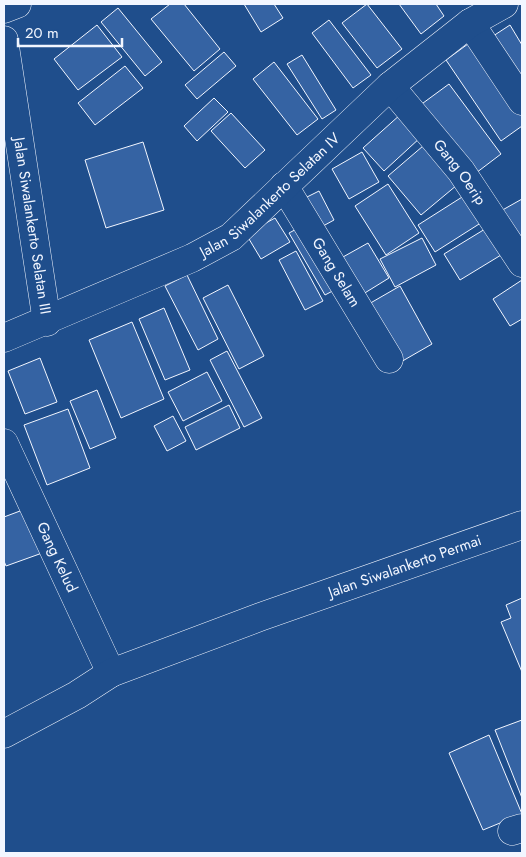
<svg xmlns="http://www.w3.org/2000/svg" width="526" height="857" font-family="Jost,sans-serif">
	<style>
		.building { fill: #3563a3; stroke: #f2f6ff }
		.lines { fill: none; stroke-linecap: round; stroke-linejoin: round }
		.minor-casing { stroke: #f2f6ff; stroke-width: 29 }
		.minor { stroke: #1f4e8c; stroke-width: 28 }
		.labels { text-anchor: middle; stroke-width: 4; stroke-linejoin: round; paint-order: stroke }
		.street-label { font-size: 15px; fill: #f2f6ff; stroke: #1f4e8c }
	</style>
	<rect width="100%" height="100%" fill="#1f4e8c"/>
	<path class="building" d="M170 4H184L220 49 194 71 151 19Z
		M244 4H274L283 18 261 32Z
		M367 4 402 49 377 68 342 23Z
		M399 4H436L444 16 421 34Z
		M118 8 162 62 145 76 101 22Z
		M329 20 371 75 353 88 312 33Z
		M97 25 122 57 78 90 54 59Z
		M510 25 522 45V95L487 40Z
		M472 41 522 114V126L501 141 446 60Z
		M224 52 236 66 197 99 185 85Z
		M302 55 336 110 322 119 287 64Z
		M274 62 318 119 297 135 253 79Z
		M125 66 143 88 95 125 78 103Z
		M449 84 501 154 472 176 419 106Z
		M214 98 228 112 197 141 184 126Z
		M231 113 265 150 245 168 211 131Z
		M401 114 421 137 384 171 363 148Z
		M430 140 463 180 421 215 388 176Z
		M143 142 164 210 106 228 85 160Z
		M362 152 379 182 349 199 332 169Z
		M388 184 419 233 386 255 355 206Z
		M319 191 334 220 314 231 299 201Z
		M470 192 487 219 435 252 418 225Z
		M522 199V242L499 212Z
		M275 218 290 242 261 259 246 234Z
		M306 224 342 286 325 295 289 233Z
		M490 226 506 252 460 280 444 254Z
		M422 238 436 265 395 287 380 259Z
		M368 243 389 278 355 299 334 262Z
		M296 251 323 301 305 310 279 260Z
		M187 275 218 339 198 350 165 286Z
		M522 280V319L510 326 493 299Z
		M228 285 264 356 239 369 203 298Z
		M400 286 432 344 399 363 367 305Z
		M164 308 190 370 165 380 139 319Z
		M132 322 164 399 121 418 89 340Z
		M227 351 262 418 244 427 210 360Z
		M40 358 57 402 25 414 8 371Z
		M207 372 222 401 183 421 168 392Z
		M97 390 116 438 90 449 70 401Z
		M229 405 240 428 196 450 185 427Z
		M68 409 90 468 47 485 24 425Z
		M173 416 186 441 167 451 154 426Z
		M28 508 45 552 6 566 4 561V517Z
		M522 598V672L501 622 511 618 506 605Z
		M522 720V798L495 730Z
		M489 735 522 814 483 830 449 753Z"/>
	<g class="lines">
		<g class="minor-casing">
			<g id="minor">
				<path d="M4 9 17 4"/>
				<path d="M470 23 522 101"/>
				<path id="s1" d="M4 40 47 322"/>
				<path id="s2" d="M390 86 461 171 522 263"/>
				<path id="s3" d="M284 186 389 359"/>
				<path id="s4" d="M4 338 192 258 231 237 390 86 470 23 504 4"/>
				<path id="s5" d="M4 443 111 673"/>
				<path id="s6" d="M4 734 77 695 111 673 260 617 522 525"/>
				<path d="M512 831 522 828"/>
			</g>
		</g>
		<use href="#minor" class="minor"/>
	</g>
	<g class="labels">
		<g class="street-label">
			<text dy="5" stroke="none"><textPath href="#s2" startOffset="111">Gang Oerip</textPath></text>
			<text dy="5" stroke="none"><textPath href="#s4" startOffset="305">Jalan Siwalankerto Selatan IV</textPath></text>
			<text dy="5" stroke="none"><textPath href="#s1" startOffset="188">Jalan Siwalankerto Selatan III</textPath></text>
			<text dy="5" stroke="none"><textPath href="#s3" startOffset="101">Gang Selam</textPath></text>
			<text dy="5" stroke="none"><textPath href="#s5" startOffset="126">Gang Kelud</textPath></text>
			<text dy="5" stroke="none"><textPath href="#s6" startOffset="436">Jalan Siwalankerto Permai</textPath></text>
		</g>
	</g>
	<rect width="526" height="857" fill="none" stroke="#f2f6ff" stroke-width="10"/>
	<path d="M18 38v8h104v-8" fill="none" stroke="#f2f6ff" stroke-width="2.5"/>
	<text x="25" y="38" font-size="15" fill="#f2f6ff" stroke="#1f4e8c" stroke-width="4" paint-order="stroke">20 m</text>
</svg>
